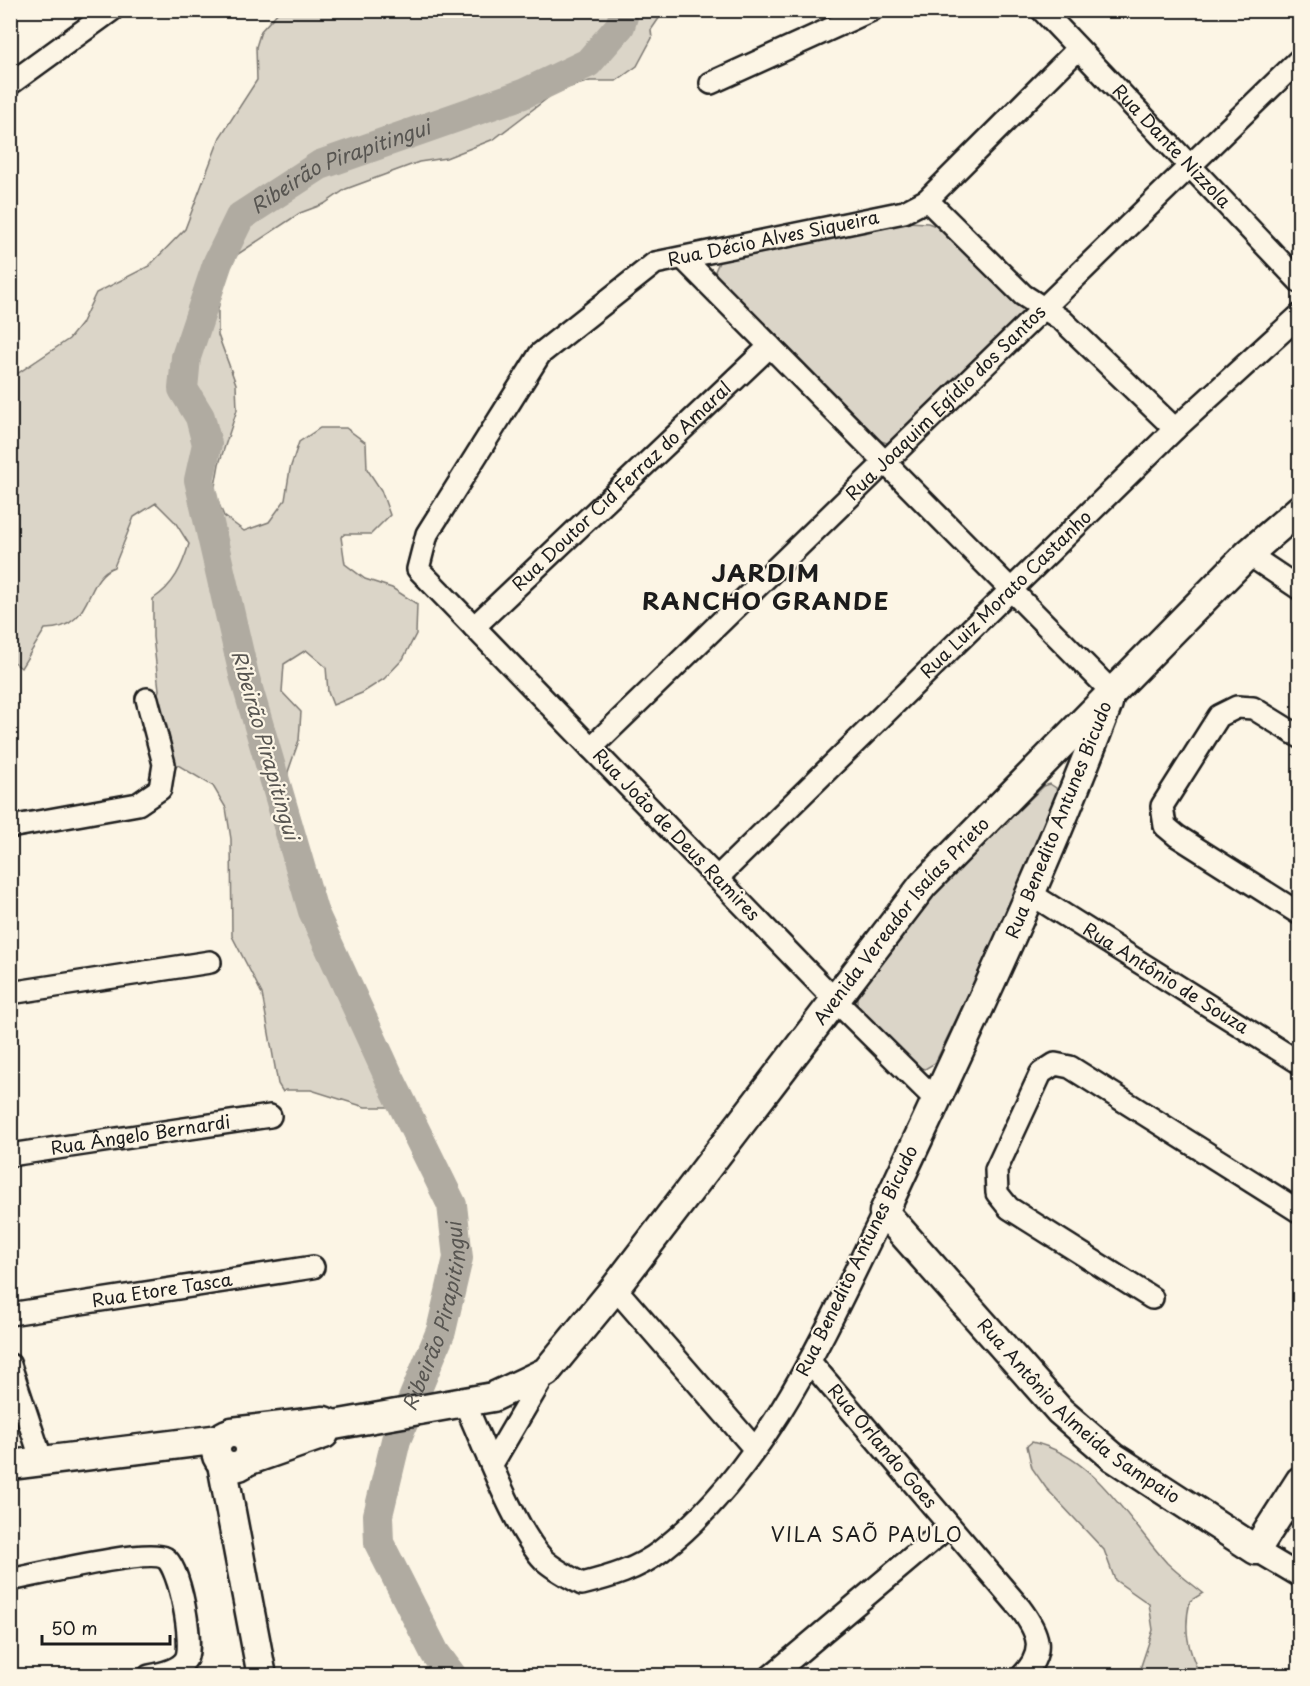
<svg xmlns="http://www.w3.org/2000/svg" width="1310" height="1686" font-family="'Playpen Sans',sans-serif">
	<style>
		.green { fill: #dbd5c8; stroke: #7c7872; stroke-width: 1.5 }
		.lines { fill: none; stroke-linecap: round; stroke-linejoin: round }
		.river { stroke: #b0aba1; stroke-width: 30 }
		.street-casing { stroke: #1c1c1c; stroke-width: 26 }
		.secondary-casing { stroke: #1c1c1c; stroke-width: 33 }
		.street { stroke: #fcf5e5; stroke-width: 21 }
		.secondary { stroke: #fcf5e5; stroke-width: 28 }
		.labels { text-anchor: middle; stroke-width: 4.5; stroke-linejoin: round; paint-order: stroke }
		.street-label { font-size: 18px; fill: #1c1c1c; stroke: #fcf5e5 }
		.water-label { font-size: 20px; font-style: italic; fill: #575551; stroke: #fcf5e5 }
		.neighbourhood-label { font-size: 20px; letter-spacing: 1.5px; fill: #1c1c1c; stroke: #fcf5e5 }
		.district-label { font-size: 24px; font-weight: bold; letter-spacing: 1.5px; fill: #1c1c1c; stroke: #fcf5e5 }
	</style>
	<rect width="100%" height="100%" fill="#fcf5e5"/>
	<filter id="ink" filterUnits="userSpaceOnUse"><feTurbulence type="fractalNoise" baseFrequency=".0167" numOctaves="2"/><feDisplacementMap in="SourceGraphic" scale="12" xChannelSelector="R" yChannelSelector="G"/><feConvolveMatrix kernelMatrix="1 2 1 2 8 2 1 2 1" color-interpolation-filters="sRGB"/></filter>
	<g filter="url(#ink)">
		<path class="green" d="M280 10 664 11 651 30 652 38 637 66 616 81H590L557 91 494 139 446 158 419 162 346 189 324 204 300 213 235 256 223 282 218 310V335L236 384 237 410 219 464 214 492 224 516 244 531 269 522 285 500 290 469 299 442 320 428H346L366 443 367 469 381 490 390 515 371 534H345L341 537 345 564 365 579 392 588 417 604 416 634 403 659 384 679 362 693 333 705 328 692 326 667 306 650 284 664 282 692 301 712 299 740 288 772 286 800 289 825 309 874 311 900 339 944 349 969 355 996 381 1046 399 1091 391 1107H365L311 1090H285L283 1092 278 1084 262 994 232 936 231 839 226 808 213 786 176 764 141 730 153 711 159 690 153 637V599C174 585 182 567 189 544L175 522 156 503 134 517 114 567C83 578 95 629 45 629L21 668 11 660V378L69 339 81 324 96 293 149 266 185 229 220 137 257 80 256 47 261 31Z
			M906 222 928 223 946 230 1024 307 1022 316 890 444 878 440 719 282 715 271 720 260Z
			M1050 784 1056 788 1058 796 1020 887 935 1063 925 1069 912 1066 857 1008V995L924 904 946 879 1044 786Z
			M1032 1442C1095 1456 1127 1519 1167 1563 1178 1574 1191 1583 1203 1593L1190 1601C1183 1630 1188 1649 1200 1675H1138L1153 1630 1149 1604 1115 1580 1104 1550 1046 1488 1032 1468 1027 1446Z"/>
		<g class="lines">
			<path class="river" id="s1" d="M452 1676 435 1653 379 1543 378 1515 396 1440 441 1331 458 1258 452 1205 390 1079 313 911 244 675 199 480 207 444 200 417 183 389 186 357 218 262 240 217 320 165 523 94 588 63 620 26 625 10"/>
			<g class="street-casing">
				<g id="street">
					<path id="s2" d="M1042 10 1300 282"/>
					<path d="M711 83 872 10"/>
					<path d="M10 84 112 10"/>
					<path d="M927 200 1023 295 1062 320 1175 429"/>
					<path d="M683 258 1112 692"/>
					<path d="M1248 554 1300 589"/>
					<path id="s3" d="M474 627 770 346"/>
					<path d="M1300 737 1253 708 1237 707 1219 716 1162 806 1165 826 1177 836 1300 914"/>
					<path id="s4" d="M591 748 1300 59"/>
					<path d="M10 827 138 804 160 789 164 764 147 699"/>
					<path id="s5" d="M717 878 1175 429 1300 315"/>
					<path id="s6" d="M1031 894 1300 1063"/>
					<path d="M10 993 210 962"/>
					<path id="s7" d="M936 1100 836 1001 418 569 427 534 540 354 655 263 904 212 927 200 1078 49"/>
					<path id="s8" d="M10 1155 270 1116"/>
					<path d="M615 1288 755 1449"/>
					<path d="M1152 1298 1009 1208 997 1193 996 1170 1041 1073 1055 1064 1070 1067 1300 1212"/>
					<path id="s9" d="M10 1314 313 1267"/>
					<path id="s10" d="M810 1362 1020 1608C1038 1632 1047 1651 1022 1676"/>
					<path d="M10 1365 42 1461"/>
					<path d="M465 1404C484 1445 514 1529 544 1560 555 1570 569 1577 582 1584 610 1577 638 1569 661 1551 767 1468 826 1330 884 1212"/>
					<path d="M492 1464 546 1372"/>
					<path d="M1256 1550 1300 1576"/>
					<path d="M10 1580C37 1575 147 1548 165 1558 180 1567 194 1644 186 1659 179 1671 160 1674 149 1676"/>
					<path d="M771 1676 949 1526"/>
				</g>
			</g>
			<g class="secondary-casing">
				<g id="secondary">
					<path id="s11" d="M1108 703C1043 877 962 1044 884 1212L1060 1411 1113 1457 1256 1550 1300 1481"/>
					<path id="s12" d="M232 1432 324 1421 334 1425 493 1397 546 1372 615 1288 923 885 1248 554 1300 509"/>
					<circle cx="233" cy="1450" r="17"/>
					<path d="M247 1461 324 1434"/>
					<path d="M222 1464 262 1676"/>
					<path d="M10 1465 220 1439"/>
				</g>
			</g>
			<use href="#street" class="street"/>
			<use href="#secondary" class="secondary"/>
		</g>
	</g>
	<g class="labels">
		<g class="street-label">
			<text dy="6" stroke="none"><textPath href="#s2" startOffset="188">Rua Dante Nizzola</textPath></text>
			<text dy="6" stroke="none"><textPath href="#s7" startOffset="1258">Rua Décio Alves Siqueira</textPath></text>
			<text dy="6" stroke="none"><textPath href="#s4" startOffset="495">Rua Joaquim Egídio dos Santos</textPath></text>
			<text dy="6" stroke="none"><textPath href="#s3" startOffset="204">Rua Doutor Cid Ferraz do Amaral</textPath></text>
			<text dy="6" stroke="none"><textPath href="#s5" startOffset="405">Rua Luiz Morato Castanho</textPath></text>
			<text transform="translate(1059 820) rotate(-68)" y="6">Rua Benedito Antunes Bicudo</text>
			<text transform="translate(676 835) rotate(46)" y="6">Rua João de Deus Ramires</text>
			<text dy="6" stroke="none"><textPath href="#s12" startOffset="898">Avenida Vereador Isaías Prieto</textPath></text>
			<text dy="6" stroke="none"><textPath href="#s6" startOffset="159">Rua Antônio de Souza</textPath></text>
			<text dy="6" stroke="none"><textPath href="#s8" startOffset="132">Rua Ângelo Bernardi</textPath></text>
			<text transform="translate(857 1261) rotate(-64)" y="6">Rua Benedito Antunes Bicudo</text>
			<text dy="6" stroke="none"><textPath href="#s9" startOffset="154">Rua Etore Tasca</textPath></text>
			<text dy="6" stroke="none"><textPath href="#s11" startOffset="836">Rua Antônio Almeida Sampaio</textPath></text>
			<text dy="6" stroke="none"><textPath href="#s10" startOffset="111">Rua Orlando Goes</textPath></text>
		</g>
		<g class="water-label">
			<text dy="7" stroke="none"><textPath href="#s1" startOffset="1668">Ribeirão Pirapitingui</textPath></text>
			<text transform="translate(265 745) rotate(74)" y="7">Ribeirão Pirapitingui</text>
			<text dy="7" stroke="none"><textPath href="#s1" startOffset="388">Ribeirão Pirapitingui</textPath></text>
		</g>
		<g class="neighbourhood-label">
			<text x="867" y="1542">VILA SAÕ PAULO</text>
		</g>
		<g class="district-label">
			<text x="766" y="582">JARDIM<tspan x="766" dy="28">RANCHO GRANDE</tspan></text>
		</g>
	</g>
	<rect width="1310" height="1686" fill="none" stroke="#fcf5e5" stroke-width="36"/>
	<rect x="18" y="18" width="1274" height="1650" fill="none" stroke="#1c1c1c" stroke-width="2" filter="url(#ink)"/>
	<path d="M42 1635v9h128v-9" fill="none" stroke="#1c1c1c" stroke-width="3"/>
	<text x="51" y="1635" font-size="18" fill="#1c1c1c" stroke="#fcf5e5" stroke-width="4.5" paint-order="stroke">50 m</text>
</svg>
